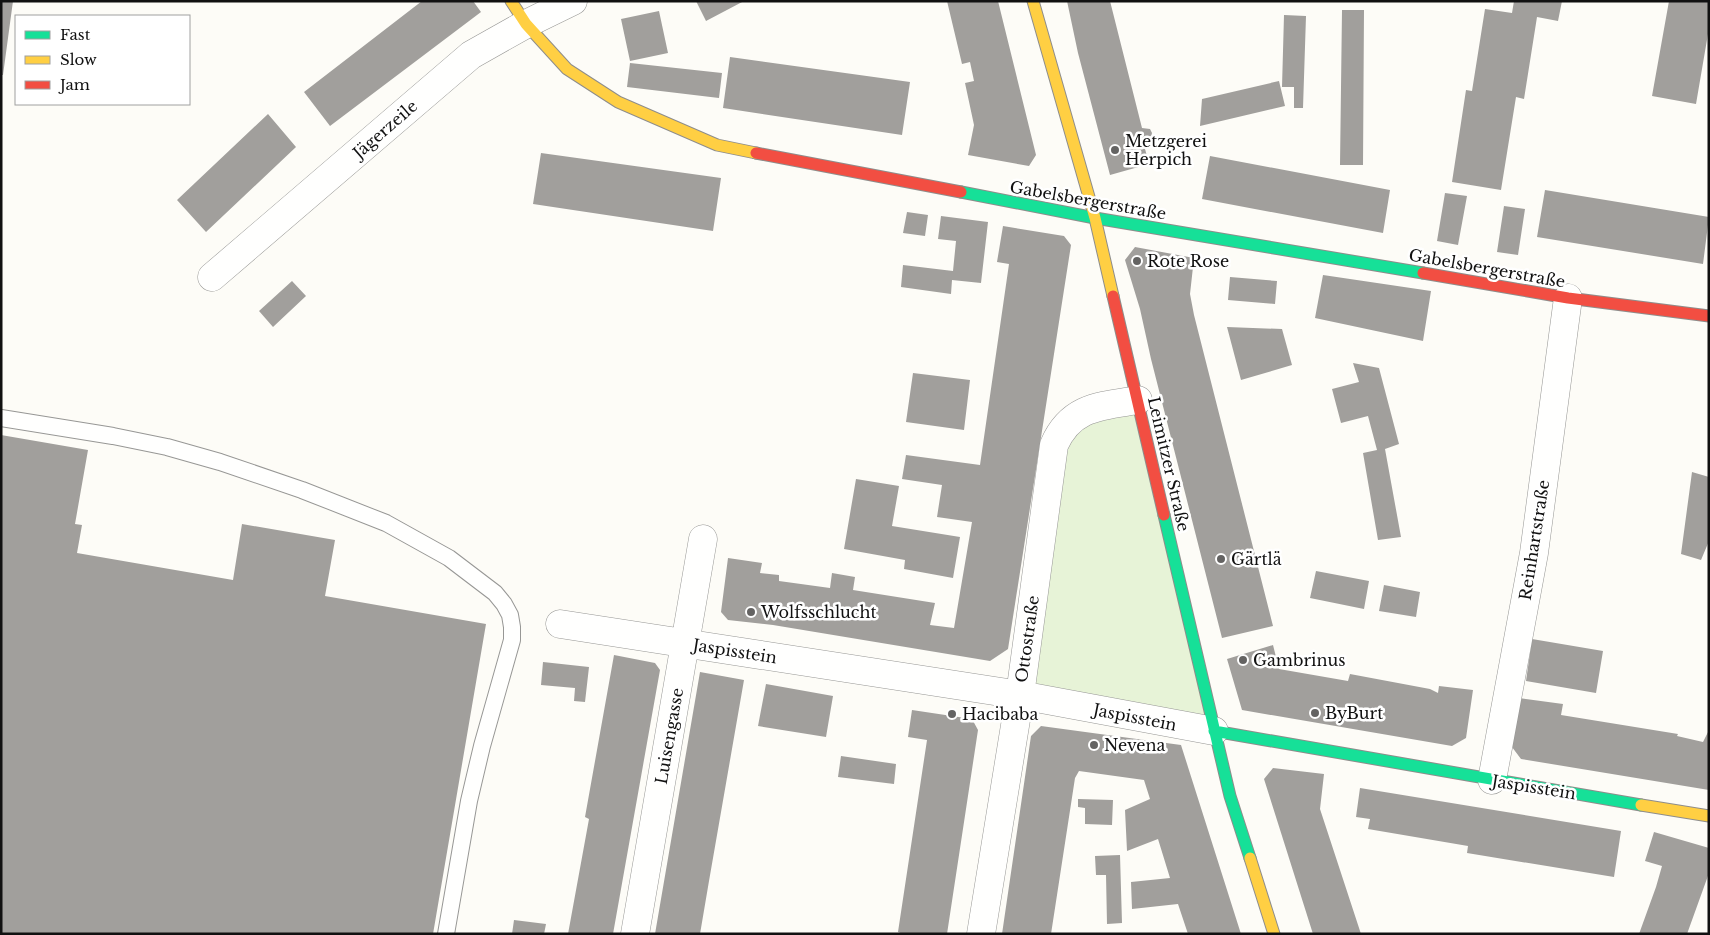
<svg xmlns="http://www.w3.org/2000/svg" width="1710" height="935" font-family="'Libre Baskerville',serif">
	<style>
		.green { fill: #e7f3d7 }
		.building { fill: #a19f9c }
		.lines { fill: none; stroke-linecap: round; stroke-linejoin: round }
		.lane-casing { stroke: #979795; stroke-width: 18 }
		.street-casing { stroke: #979795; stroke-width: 29 }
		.fast-casing { stroke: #8e8d8b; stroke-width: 13 }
		.slow-casing { stroke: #8e8d8b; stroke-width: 13 }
		.jam-casing { stroke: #8e8d8b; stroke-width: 13 }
		.lane { stroke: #fffffe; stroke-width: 16 }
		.street { stroke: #fffffe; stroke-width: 28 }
		.fast { stroke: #16e098; stroke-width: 11 }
		.slow { stroke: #ffcf43; stroke-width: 11 }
		.jam { stroke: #f24e42; stroke-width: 11 }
		.poi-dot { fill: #646362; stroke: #fff; stroke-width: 2 }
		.labels { text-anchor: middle; stroke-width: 5; stroke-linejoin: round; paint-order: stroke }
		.street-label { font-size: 16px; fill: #111; stroke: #fff }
		.poi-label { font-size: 16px; fill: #111; stroke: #fff; text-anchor: start }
	</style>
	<rect width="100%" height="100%" fill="#fdfcf7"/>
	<path class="green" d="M1135 403 1214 727 1023 693 1054 460 1075 427Z"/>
	<path class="building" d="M1 1H13L3 75H1Z
		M422 1H473L481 12 330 126 304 92Z
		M696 1H744L706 21Z
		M947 1H998L1036 155 1029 166 968 155 974 125 965 83 974 81 970 62 962 64Z
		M1067 1H1110L1142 128 1150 129 1152 133 1150 141 1144 145 1149 164 1110 175 1078 53Z
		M1514 1H1562L1558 21 1537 17 1524 99 1516 97 1501 190 1452 182 1466 90 1472 91 1485 9 1512 13Z
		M1669 1H1709V28L1696 104 1652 96Z
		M1342 10H1364L1363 165H1340Z
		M659 11 668 53 630 61 621 19Z
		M1284 15 1306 16 1303 108H1294V87H1282Z
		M730 57 910 82 902 135 723 108Z
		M630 63 722 73 719 98 627 87Z
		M1279 81 1285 106 1200 126 1202 99Z
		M268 114 296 147 206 232 177 200Z
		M541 153 721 178 713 231 533 204Z
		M1210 156 1390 190 1383 233 1202 199Z
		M1545 190 1709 217 1703 264 1537 237Z
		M1445 193 1467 196 1458 245 1437 241Z
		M1504 206 1525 209 1518 255 1497 252Z
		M907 212 928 215 925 236 903 233Z
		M941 216 988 222 981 283 952 280 951 294 901 287 903 265 953 271 956 241 938 239Z
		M1003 226 1064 236 1071 245 1008 649 990 661 773 625 728 620 721 612 728 558 762 563 760 573 779 575V581L830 588 832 573 855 577 853 590 935 603 930 625 954 628 972 522 937 517 942 485 902 479 906 455 980 465 1009 264 997 262Z
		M1135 247 1194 258 1190 294 1194 315 1273 626 1222 638 1151 359 1140 309 1125 260Z
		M1323 275 1431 291 1423 341 1315 318Z
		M1230 277 1277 281 1275 304 1228 300Z
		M292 281 306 296 273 327 259 311Z
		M1227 327 1282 329 1292 365 1241 380Z
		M1353 363 1379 368 1399 444 1385 449 1401 537 1378 540 1363 453 1377 450 1368 416 1341 423 1332 389 1359 382Z
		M913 373 970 380 964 430 906 422Z
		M1 435 88 450 75 524 82 525 77 553 233 580 242 524 335 540 325 596 486 624 433 934H1Z
		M1692 472 1709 477V541L1701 560 1681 554Z
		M856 479 899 486 892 526 960 537 953 578 904 569 905 560 844 549Z
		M1316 571 1369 581 1364 609 1310 598Z
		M1384 585 1420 592 1416 617 1379 611Z
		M1532 639 1603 651 1596 693 1526 681Z
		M1273 645 1279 669 1348 681 1350 674 1430 689 1438 693 1439 686 1473 690 1466 738 1452 746 1242 710 1227 659Z
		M614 655 655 663 660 670 613 934H568L589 819 585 817Z
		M543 662 589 667 585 702 574 701 575 688 541 685Z
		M700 672 744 680 709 881 700 934H655Z
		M766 684 833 696 826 737 758 726Z
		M1519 698 1563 704 1561 715 1678 734 1677 736 1703 742 1709 730V790L1521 759 1512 747Z
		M912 710 972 719 978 730 947 934H903L898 932 927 740 908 737Z
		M1041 726 1181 745 1241 934H1188L1178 904 1132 909 1131 882 1170 878 1158 839 1127 851 1125 810 1150 799 1144 780 1079 771 1075 778 1051 934H1002L1031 736Z
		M841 756 896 764 894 784 838 777Z
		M1273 768 1324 774 1320 809 1361 934H1313L1264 779Z
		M1360 788 1621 831 1614 877 1467 853 1468 846 1368 829 1370 819 1356 817Z
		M1078 799 1113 800 1112 825 1085 824V808L1078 807Z
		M1654 832 1709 848V873L1687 934H1639L1656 887 1662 866 1645 861Z
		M1120 855 1122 923 1107 924 1106 875H1096L1095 856Z
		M514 920 546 924 544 934H512Z"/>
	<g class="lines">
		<g class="lane-casing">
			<path id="lane" d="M1 418 113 436 167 447 220 462 302 490 386 523 449 558 495 593 504 604 510 615 512 627V640L482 746 469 801 446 934"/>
		</g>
		<g class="street-casing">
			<path id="street" d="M212 277 471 55 526 24 573 1
				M560 624 1020 695 1214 731
				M1492 780 1534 553 1568 298
				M635 934 703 539
				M981 934 1020 695 1054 445C1071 406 1101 406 1138 400"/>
		</g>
		<g class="fast-casing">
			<path id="fast" d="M961 192 1095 218 1423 273
				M1164 515 1230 796 1250 858
				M1214 731 1641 805"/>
		</g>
		<g class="slow-casing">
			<path id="slow" d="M511 1 526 24 567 69 618 102 717 145 756 153
				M1033 1 1095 218 1113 296
				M1641 805 1709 816
				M1250 858 1274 934"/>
		</g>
		<g class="jam-casing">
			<path id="jam" d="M756 153 961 192
				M1423 273 1568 298 1709 316
				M1113 296 1164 515"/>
		</g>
		<use href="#lane" class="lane"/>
		<use href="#street" class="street"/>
		<use href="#fast" class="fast"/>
		<use href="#slow" class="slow"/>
		<use href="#jam" class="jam"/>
	</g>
	<g class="poi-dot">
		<circle cx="1115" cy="150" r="5"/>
		<circle cx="1137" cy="261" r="5"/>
		<circle cx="1221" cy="559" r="5"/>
		<circle cx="751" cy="612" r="5"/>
		<circle cx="1243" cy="660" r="5"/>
		<circle cx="1315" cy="713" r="5"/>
		<circle cx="952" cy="714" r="5"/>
		<circle cx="1094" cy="745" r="5"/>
	</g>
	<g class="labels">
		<g class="street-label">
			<text transform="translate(385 129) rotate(-41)" y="6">Jägerzeile</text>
			<text transform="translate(1088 200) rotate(10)" y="6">Gabelsbergerstraße</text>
			<text transform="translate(1487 268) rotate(10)" y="6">Gabelsbergerstraße</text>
			<text transform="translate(1169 464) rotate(77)" y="6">Leimitzer Straße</text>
			<text transform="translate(1534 540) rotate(-81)" y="6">Reinhartstraße</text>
			<text transform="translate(1027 639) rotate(-82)" y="6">Ottostraße</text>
			<text transform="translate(735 651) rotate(9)" y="6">Jaspisstein</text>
			<text transform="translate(1135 717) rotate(11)" y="6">Jaspisstein</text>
			<text transform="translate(669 736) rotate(-80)" y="6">Luisengasse</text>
			<text transform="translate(1534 787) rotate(9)" y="6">Jaspisstein</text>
		</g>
		<g class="poi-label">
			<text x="1125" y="147">Metzgerei<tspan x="1125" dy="18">Herpich</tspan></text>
			<text x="1147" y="267">Rote Rose</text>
			<text x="1231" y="565">Gärtlä</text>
			<text x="761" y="618">Wolfsschlucht</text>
			<text x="1253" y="666">Gambrinus</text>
			<text x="1325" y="719">ByBurt</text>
			<text x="962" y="720">Hacibaba</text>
			<text x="1104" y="751">Nevena</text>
		</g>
	</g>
	<rect width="1710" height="935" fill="none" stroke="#111111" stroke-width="5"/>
	<rect x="15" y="15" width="175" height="90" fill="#ffffff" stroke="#a0a0a0"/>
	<rect x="25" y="31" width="25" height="8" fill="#16e098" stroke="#a0a0a0"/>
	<text x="60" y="40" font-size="15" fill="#111111">Fast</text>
	<rect x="25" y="56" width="25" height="8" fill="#ffcf43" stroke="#a0a0a0"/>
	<text x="60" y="65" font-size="15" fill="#111111">Slow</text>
	<rect x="25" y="81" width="25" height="8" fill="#f24e42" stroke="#a0a0a0"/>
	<text x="60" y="90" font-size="15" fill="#111111">Jam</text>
</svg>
